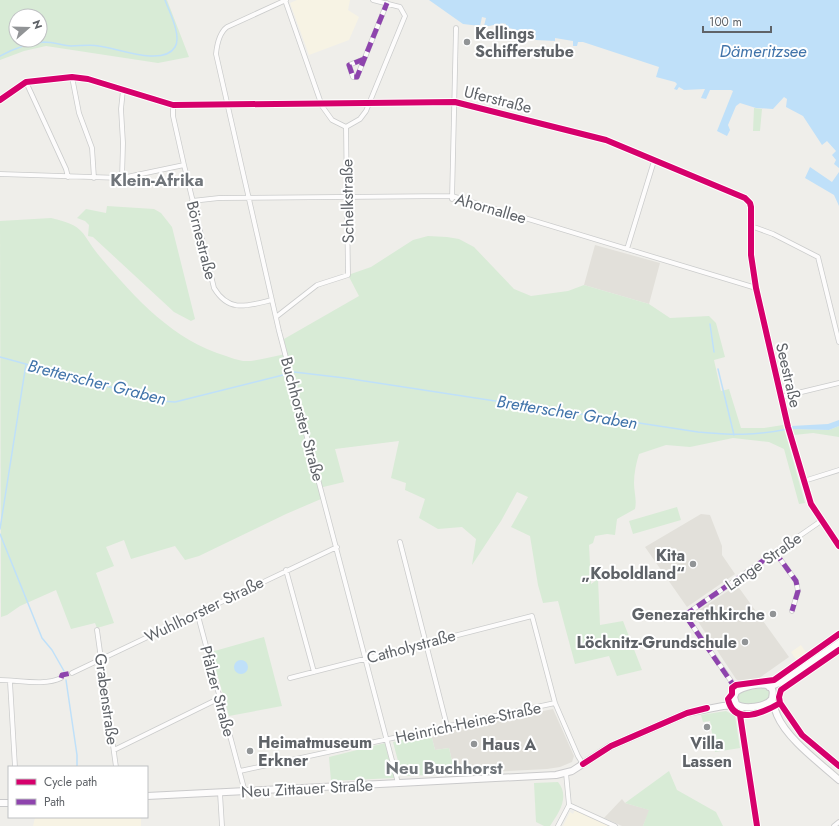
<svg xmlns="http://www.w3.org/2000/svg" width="839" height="826" font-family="Jost,sans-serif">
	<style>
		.commercial { fill: #f7f3e4 }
		.education { fill: #e2e0da }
		.green { fill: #d8ebd6; fill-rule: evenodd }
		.water { fill: #bfe0f9 }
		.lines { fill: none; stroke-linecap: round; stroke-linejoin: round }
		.stream { stroke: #bfe0f9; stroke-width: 1.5 }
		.street-casing { stroke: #cbcccc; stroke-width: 5.5 }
		.secondary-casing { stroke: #cacacb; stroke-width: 8 }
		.street { stroke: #fdfcfc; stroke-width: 4 }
		.secondary { stroke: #fdfcfc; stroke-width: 6 }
		.quiet { stroke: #8e44ad; stroke-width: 5; stroke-dasharray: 10 5; stroke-linecap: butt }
		.cycleway-casing { stroke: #fff; stroke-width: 8 }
		.cycleway { stroke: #d6006c; stroke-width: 6 }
		.poi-dot { fill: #919496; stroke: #fff; stroke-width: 1.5 }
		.labels { text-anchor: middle; stroke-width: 4; stroke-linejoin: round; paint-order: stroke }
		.poi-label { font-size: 16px; font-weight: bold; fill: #5f6368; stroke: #fff; text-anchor: start }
		.street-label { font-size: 16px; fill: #5f6368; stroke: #fff }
		.water-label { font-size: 17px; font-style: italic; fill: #4174aa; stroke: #fff }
		.neighbourhood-label { font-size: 17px; font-weight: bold; fill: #70757a; stroke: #fff }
	</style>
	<rect width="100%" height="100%" fill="#efeeea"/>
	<path class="commercial" d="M297 0H350L348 10 359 17 349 40 309 55 290 3Z
		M801 645 807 654 797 661 791 652Z
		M575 810 609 826H563L570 812 573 814Z
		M35 817H141V826H33Z"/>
	<path class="education" d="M595 245 660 263 649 304 584 285Z
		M701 514 710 515 722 546V555L735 574 687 607 645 547Z
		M737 585 789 657 755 681 742 683 736 679 693 614Z
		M553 709 574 756 572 762 560 767 547 769 455 774 449 748 435 750 431 734Z
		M622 799 625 803 650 810 643 826H622L604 818Z"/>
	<path class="green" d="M0 0H167L189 57 158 63 46 46 24 51 0 60ZM16 16H40V40H16Z
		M754 108 762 109 760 131H753Z
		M107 206 154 209 161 213 172 227 195 319 191 321 174 312 93 237 88 236 89 225 85 221 77 218 86 209 106 213Z
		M51 218C87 226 80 233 101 258 135 298 174 341 226 356 231 358 238 360 243 361 256 362 273 356 286 354L284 339 359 296 348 275 371 267 413 240 428 236 447 237 459 239 474 247 514 289 531 296 568 291 584 285 649 304 670 318 709 316 716 323 725 357 714 360 721 391 729 389 741 428H764L783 425 805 503 799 504 784 449 769 442 733 438 690 447 666 445 639 454C636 464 634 473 634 483 634 492 637 500 635 509L617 519 615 535 607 534 595 536 593 543 589 545 591 584 598 579 600 625 623 621 642 670 617 676 609 656 575 664 558 601 543 603 538 585 530 536 511 527 528 497 517 492 501 521 472 565 476 539 462 527 438 529 419 518 425 499 405 490 406 483 391 478 399 441 335 449 344 482 319 488 321 499 286 514 199 556 185 560 175 546 131 559 124 540 106 547 114 566 96 573 114 623 97 628 95 623 71 629 56 590 20 606 7 615 1 617 0 221Z
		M839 426V437L813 433 794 435 792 429 829 430Z
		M677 507 681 520 633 534 629 521Z
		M264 637 282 706 229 716 211 652Z
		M763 688 768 689 771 694C769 704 745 707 738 701L737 696 743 691Z
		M726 711 735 716 740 748 715 752 710 721 703 722 701 715Z
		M431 734 435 750 449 748 455 774 402 776 393 742Z
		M385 743 394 778 331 781 329 757Z
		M669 771 677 790 716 812 723 826H643L649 810 625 803Z
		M558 782C570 797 559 812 550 826H544L536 822 534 783Z"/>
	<path class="water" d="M429 0H839V168L834 164 836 160 832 155 836 151 827 141 822 145 803 116 786 107 787 99 784 97 773 109 756 108 740 103 736 106 728 125 730 130 727 136 717 131 733 91 731 90H710L706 99 701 98 705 89 684 90 679 87 677 90 674 89 677 84 675 82 656 77 659 67 583 42H578L577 46H573V41L555 38V41L536 40 526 33 506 27V24C499 22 492 27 484 26L486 18 482 17 480 26 463 24Z
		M810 167 832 182 839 172V206L834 195 805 178Z
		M839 420V426L829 430 792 429 791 426 828 424Z
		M234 667a7 7 0 1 1 14 0a7 7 0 1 1-14 0Z"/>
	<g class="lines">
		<path class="stream" d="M0 56C13 49 30 43 44 42 53 42 62 45 71 46 80 46 90 44 99 46 117 48 163 67 175 47 182 36 169 11 165 0
			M710 324 714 352
			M0 357 161 401 175 402 287 374
			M718 369 734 435
			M294 372 345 378 698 432C732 435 754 436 788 429
			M0 529 26 364
			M0 534 42 638 52 650 64 671
			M66 680 77 755V767"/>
		<g class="street-casing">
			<path id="street" d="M285 0 322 106 332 120 346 127 360 119 366 111 405 16 400 7 373 0
				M286 0 227 27C219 33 217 44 216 54L279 331 398 783
				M364 59 349 65 353 77H357L387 3
				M72 77 79 113 92 148 94 178
				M26 82 66 169 68 177
				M0 100 26 82 72 77 88 79 173 105 455 102 606 140 745 198 750 203 751 207V255L756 288 788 427 811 504 839 546
				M173 105V116L184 165 214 288C229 313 247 306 272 300
				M0 174 122 178 184 165
				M122 178 123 143 121 109 123 90
				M452 199 456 28
				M192 201 219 198 452 196 756 288
				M751 226 773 234 818 257 839 342
				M627 249 654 161
				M276 317 317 285 348 275 346 127
				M781 397 839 383
				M804 481 839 470
				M400 542 447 726
				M775 552 796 581 798 591 792 611
				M286 570 314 672
				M197 612 245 792
				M97 630 116 767
				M72 673 337 547
				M290 678 532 616 555 703 578 756 583 764
				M0 680C17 680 46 686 61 678
				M10 682 15 767
				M738 691 685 615 821 521
				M742 707 740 719 757 826
				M114 750 220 698
				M240 771 555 703
				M220 793 222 826
				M569 805 615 826
				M558 826 569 805 566 773
				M834 826 839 822"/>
		</g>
		<g class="secondary-casing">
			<path id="secondary" d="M769 687 784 681 839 643
				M772 699C766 707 744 710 736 704L734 697 736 692C742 687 761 682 769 686 775 690 772 695 772 700 772 704 776 711 777 715 787 739 820 763 839 780
				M147 796 556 775 572 771 609 747 687 713 723 706 737 705
				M0 803H9"/>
		</g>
		<use href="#street" class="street"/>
		<use href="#secondary" class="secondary"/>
		<path class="quiet" d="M364 59 349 65 353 77H357L387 3
			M775 552 796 581 798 591 792 611
			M61 678 62 675 72 673
			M736 689 685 615 780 549"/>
		<g class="cycleway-casing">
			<path id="cycleway" d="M0 100 26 82 72 77 88 79 173 105 455 102 606 140 745 198 750 203 751 207V255L756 288 788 427 811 504 839 546
				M839 650 781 690 779 697 780 703 802 735 839 766
				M780 703C763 713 734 726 728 699L732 694V688L736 685 774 680 839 634
				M740 715 757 826
				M583 764 611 746 687 713 707 708"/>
		</g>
		<use href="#cycleway" class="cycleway"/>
	</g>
	<g class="poi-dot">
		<circle cx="467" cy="42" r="4"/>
		<circle cx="693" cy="564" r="4"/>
		<circle cx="773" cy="614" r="4"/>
		<circle cx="745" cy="642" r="4"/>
		<circle cx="707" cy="727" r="4"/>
		<circle cx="474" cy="744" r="4"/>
		<circle cx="250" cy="751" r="4"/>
	</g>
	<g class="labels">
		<g class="poi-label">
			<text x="475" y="39">Kellings<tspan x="475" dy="18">Schifferstube</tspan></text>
			<text x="685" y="561" text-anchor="end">Kita<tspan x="685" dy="18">„Koboldland“</tspan></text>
			<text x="765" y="620" text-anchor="end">Genezarethkirche</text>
			<text x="737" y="648" text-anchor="end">Löcknitz-Grundschule</text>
			<text x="258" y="748">Heimatmuseum<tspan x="258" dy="18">Erkner</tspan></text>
			<text x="707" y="749" text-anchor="middle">Villa<tspan x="707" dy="18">Lassen</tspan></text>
			<text x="482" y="750">Haus A</text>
		</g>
		<g class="street-label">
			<text transform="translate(498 99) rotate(14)" y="6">Uferstraße</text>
			<text transform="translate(347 201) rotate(-91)" y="6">Schelkstraße</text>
			<text transform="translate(491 208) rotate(16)" y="6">Ahornallee</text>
			<text transform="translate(202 240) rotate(76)" y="6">Börnestraße</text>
			<text transform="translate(789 375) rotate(77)" y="6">Seestraße</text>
			<text transform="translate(303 419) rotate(75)" y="6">Buchhorster Straße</text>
			<text transform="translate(763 561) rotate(-35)" y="6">Lange Straße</text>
			<text transform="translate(204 609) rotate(-26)" y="6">Wuhlhorster Straße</text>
			<text transform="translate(411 646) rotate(-15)" y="6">Catholystraße</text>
			<text transform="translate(218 691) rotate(75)" y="6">Pfälzer Straße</text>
			<text transform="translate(107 699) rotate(82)" y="6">Grabenstraße</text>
			<text transform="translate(468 722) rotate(-12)" y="6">Heinrich-Heine-Straße</text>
			<text transform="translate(307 788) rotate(-3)" y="6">Neu Zittauer Straße</text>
		</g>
		<g class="water-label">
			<text x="763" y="57">Dämeritzsee</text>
			<text transform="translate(97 382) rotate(14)" y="6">Bretterscher Graben</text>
			<text transform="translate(567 412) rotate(9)" y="6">Bretterscher Graben</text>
		</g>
		<g class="neighbourhood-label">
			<text x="157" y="186">Klein-Afrika</text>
			<text x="444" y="774">Neu Buchhorst</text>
		</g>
	</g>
	<rect x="8" y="766" width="140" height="52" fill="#ffffff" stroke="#bfc1c3"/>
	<rect x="16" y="779" width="20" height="6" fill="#d6006c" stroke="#bfc1c3"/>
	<text x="44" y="786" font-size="12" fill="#5f6368">Cycle path</text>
	<rect x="16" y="799" width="20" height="6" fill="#8e44ad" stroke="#bfc1c3"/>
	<text x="44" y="806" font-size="12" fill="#5f6368">Path</text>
	<g transform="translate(28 28) rotate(70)"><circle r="19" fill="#ffffff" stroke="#bfc1c3"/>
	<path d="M0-3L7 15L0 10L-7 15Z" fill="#919496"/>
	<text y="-6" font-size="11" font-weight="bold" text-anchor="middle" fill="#5f6368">N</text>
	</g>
	<path d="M703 26v6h68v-6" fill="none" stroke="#5f6368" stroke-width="2"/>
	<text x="709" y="26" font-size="12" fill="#5f6368" stroke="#ffffff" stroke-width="3" paint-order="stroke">100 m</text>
</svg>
